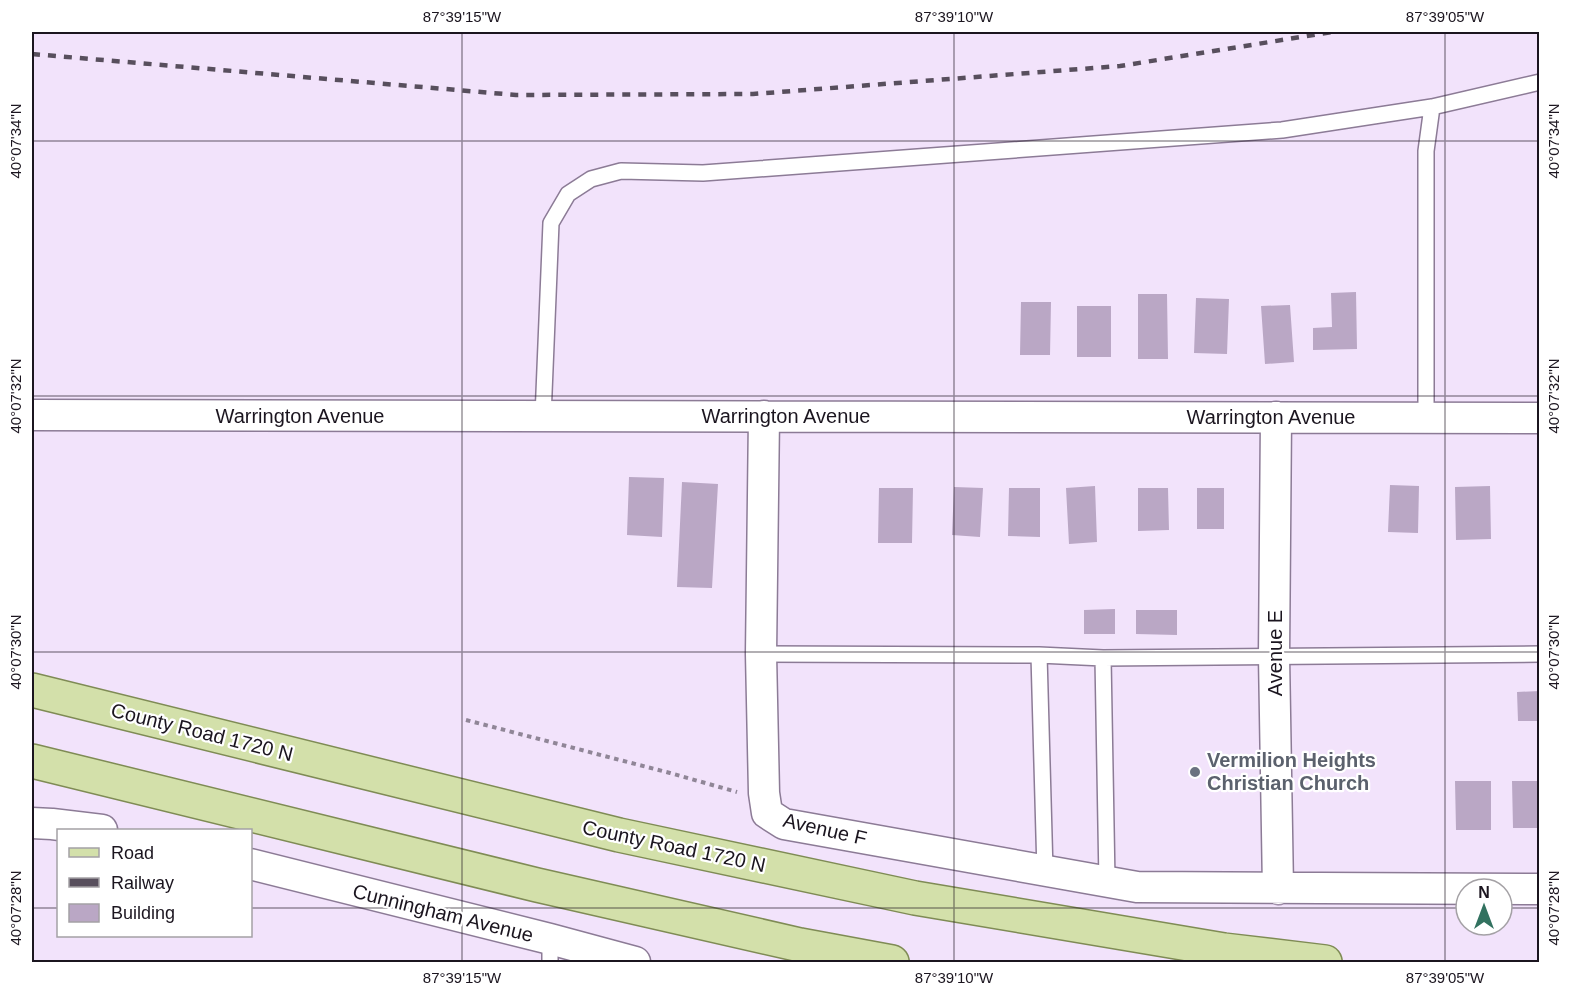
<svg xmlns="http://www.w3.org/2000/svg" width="1571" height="994" font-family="Arial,sans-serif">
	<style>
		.building { fill: #baa7c5 }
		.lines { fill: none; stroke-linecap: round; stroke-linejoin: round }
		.service-casing { stroke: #8c7b96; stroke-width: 18 }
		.minor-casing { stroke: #8c7b96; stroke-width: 33 }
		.primary-casing { stroke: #7f8b55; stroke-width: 36 }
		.path { stroke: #908697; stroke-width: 4; stroke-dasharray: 4.5 4.5; stroke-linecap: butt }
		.service { stroke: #fff; stroke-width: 15 }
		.minor { stroke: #fff; stroke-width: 30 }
		.primary { stroke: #d3e0aa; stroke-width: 33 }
		.rail { stroke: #584f5d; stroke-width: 4.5; stroke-dasharray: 8 8; stroke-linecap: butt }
		.ticks { fill: none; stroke: #1b151f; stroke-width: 1.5; stroke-opacity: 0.45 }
		.worship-dot { fill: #6b7280; stroke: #fff; stroke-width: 2 }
		.labels { text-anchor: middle; stroke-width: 4.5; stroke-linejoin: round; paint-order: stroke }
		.street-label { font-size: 20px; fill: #1b151f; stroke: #fff }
		.worship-label { font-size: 20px; font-weight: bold; fill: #5b616d; stroke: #fff; text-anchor: start }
		.neatline { fill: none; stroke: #1b151f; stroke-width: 2 }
		.ticks-label { font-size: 15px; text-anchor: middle; fill: #1b151f }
	</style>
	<rect width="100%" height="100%" fill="#f2e3fb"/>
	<path class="building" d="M1356 292 1357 349 1313 350V328L1332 327 1331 293Z
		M1138 294H1167L1168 359H1138Z
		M1196 298 1229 299 1227 354 1194 353Z
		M1021 302H1051L1050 355H1020Z
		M1290 305 1294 362 1265 364 1261 306Z
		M1077 306H1111V357H1077Z
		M629 477 664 478 662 537 627 535Z
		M682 482 718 484 712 588 677 587Z
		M1390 485 1419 486 1418 533 1388 532Z
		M1095 486 1097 542 1069 544 1066 488Z
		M1490 486 1491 539 1456 540 1455 487Z
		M954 487 983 488 980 537 952 535Z
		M879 488H913L912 543H878Z
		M1009 488H1040V537L1008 536Z
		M1138 488H1168L1169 530 1138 531Z
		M1197 488H1224V529H1197Z
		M1115 609V634H1084V610Z
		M1136 610H1177V635L1136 634Z
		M1540 691V721H1518L1517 692Z
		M1455 781H1491V830H1456Z
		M1512 781H1540V828H1513Z"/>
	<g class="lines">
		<g class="service-casing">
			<path id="service" d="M543 417 551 223 568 194 591 179 621 171 703 173 1282 130 1432 107 1540 82
				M1426 417V151L1432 107
				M761 654 1039 655 1103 658 1540 654
				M1039 655 1045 872
				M1103 658 1107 882
				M550 962V939"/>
		</g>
		<g class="minor-casing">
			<path id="minor" d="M32 415 1540 418
				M764 416 761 654 764 793 767 813 784 824 1137 887 1540 889
				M1276 417 1274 656 1278 889
				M32 823 52 824 102 830
				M250 864 550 939 635 962"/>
		</g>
		<g class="primary-casing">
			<path id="primary" d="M32 690 619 835 915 898 1224 950 1325 962
				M32 761 537 885 800 945 892 962"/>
		</g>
		<path class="path" d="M466 720 670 773 737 792"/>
		<use href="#service" class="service"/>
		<use href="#minor" class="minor"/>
		<use href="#primary" class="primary"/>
		<path class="rail" d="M32 54 516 95 753 94 1120 66 1332 32"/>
	</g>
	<path class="ticks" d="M462 32V962M954 32V962M1445 32V962M32 141H1540M32 396H1540M32 652H1540M32 908H58M250 908H1466M1502 908H1540"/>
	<circle class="worship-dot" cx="1195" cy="772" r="6"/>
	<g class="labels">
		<g class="street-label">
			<text x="300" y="423">Warrington Avenue</text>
			<text x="786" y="423">Warrington Avenue</text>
			<text x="1271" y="424">Warrington Avenue</text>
			<text transform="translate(1275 653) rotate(-90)" y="7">Avenue E</text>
			<text transform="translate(202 732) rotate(14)" y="7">County Road 1720 N</text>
			<text transform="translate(825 829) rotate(13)" y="7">Avenue F</text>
			<text transform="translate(674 846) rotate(12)" y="7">County Road 1720 N</text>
			<text transform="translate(443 913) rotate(14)" y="7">Cunningham Avenue</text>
		</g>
		<g class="worship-label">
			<text x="1207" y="767">Vermilion Heights<tspan x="1207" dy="23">Christian Church</tspan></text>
		</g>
	</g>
	<rect width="1571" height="994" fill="none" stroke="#ffffff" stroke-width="66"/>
	<rect x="57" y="829" width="195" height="108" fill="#ffffff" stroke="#a4a1a5" stroke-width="1.5"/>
	<rect x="69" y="848" width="30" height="9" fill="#d3e0aa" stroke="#a4a1a5" stroke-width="1.5"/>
	<text x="111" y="859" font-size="18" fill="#1b151f">Road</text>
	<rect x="69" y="878" width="30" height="9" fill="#584f5d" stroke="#a4a1a5" stroke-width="1.5"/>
	<text x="111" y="889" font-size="18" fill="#1b151f">Railway</text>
	<rect x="69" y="904" width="30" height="18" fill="#baa7c5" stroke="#a4a1a5" stroke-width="1.5"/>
	<text x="111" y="919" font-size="18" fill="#1b151f">Building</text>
	<g transform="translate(1484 907)"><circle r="28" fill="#ffffff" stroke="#a4a1a5" stroke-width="1.5"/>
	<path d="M0-4.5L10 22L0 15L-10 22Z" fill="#327260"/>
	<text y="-9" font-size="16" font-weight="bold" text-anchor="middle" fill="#1b151f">N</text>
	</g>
	<rect x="33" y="33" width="1505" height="928" class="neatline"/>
	<g class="ticks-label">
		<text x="462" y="22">87°39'15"W</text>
		<text x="954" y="22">87°39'10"W</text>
		<text x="1445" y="22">87°39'05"W</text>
		<text transform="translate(16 141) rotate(-90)" y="5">40°07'34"N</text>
		<text transform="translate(1554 141) rotate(-90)" y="5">40°07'34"N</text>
		<text transform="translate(16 396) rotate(-90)" y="5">40°07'32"N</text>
		<text transform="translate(1554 396) rotate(-90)" y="5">40°07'32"N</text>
		<text transform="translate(16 652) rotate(-90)" y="5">40°07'30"N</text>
		<text transform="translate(1554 652) rotate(-90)" y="5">40°07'30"N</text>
		<text transform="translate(16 908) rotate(-90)" y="5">40°07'28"N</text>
		<text transform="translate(1554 908) rotate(-90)" y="5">40°07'28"N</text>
		<text x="462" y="983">87°39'15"W</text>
		<text x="954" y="983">87°39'10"W</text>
		<text x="1445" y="983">87°39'05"W</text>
	</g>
</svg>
